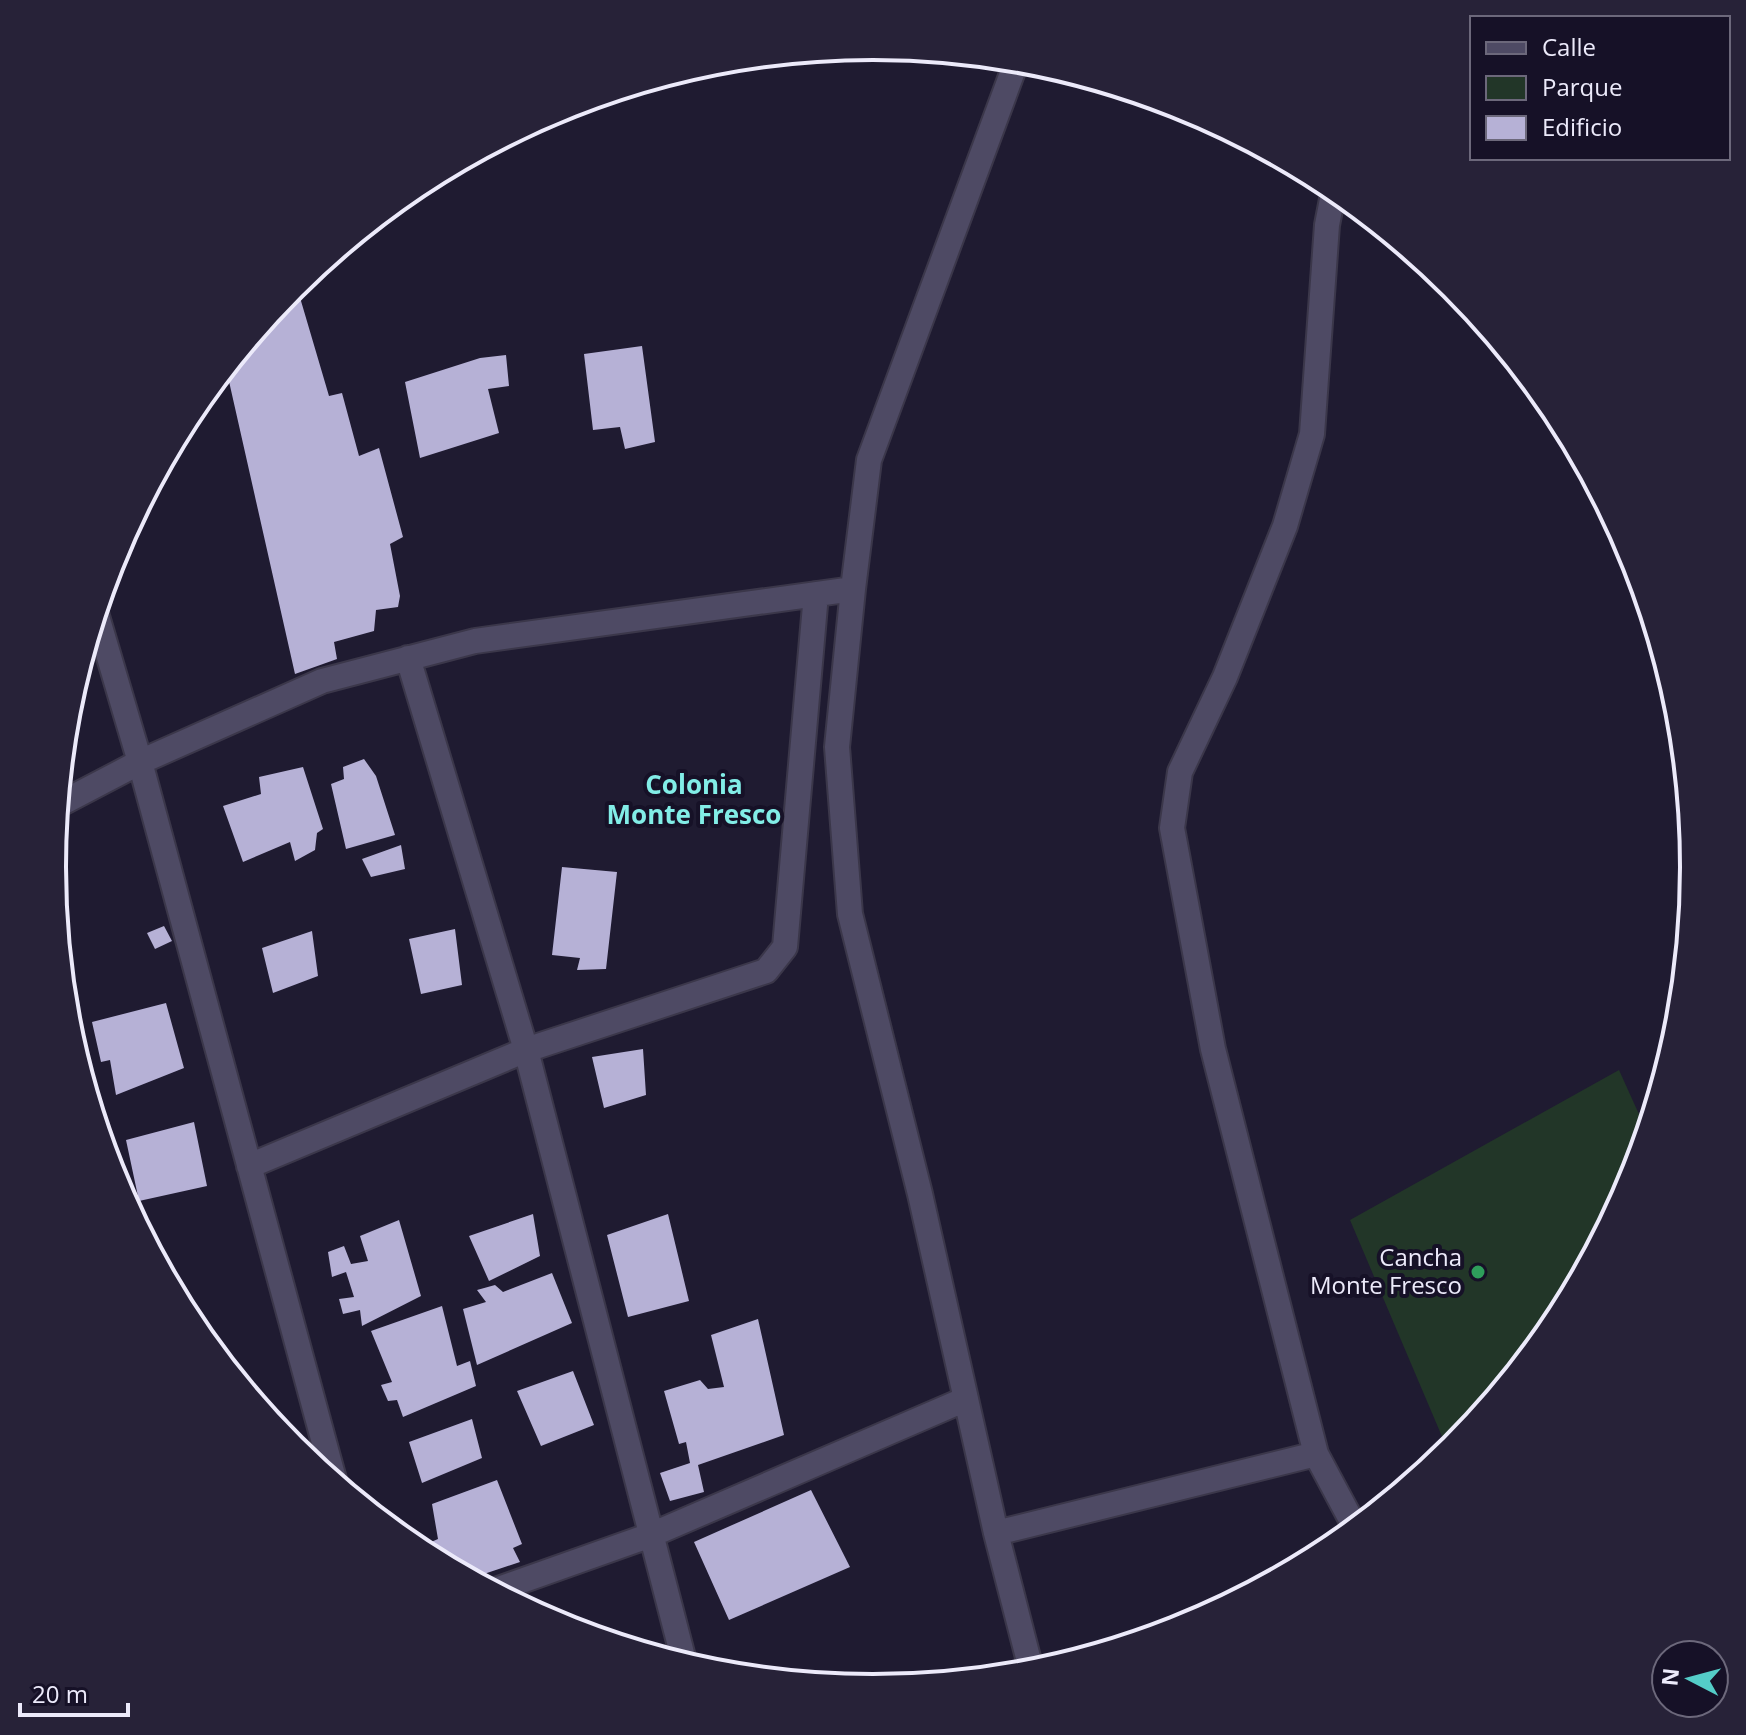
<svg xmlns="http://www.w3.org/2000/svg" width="1746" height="1735" font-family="'Open Sans',sans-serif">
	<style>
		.green { fill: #223628 }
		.building { fill: #b6b1d6 }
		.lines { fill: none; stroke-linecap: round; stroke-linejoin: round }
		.minor-casing { stroke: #3b374a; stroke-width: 28 }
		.minor { stroke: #4e4a64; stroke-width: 24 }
		.leisure-dot { fill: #2e9e5b; stroke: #161127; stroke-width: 3 }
		.labels { text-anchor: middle; stroke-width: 8; stroke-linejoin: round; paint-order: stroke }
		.poi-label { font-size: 24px; fill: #eceafa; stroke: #161127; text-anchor: end }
		.neighbourhood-label { font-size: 26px; font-weight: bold; fill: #82ede7; stroke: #161127 }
		.rim { fill: none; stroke: #eceafa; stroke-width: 4 }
	</style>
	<rect width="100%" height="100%" fill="#1f1b31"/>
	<path class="green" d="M1619 1070 1647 1132 1632 1182 1556 1324 1449 1453 1350 1220Z"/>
	<path class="building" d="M296 284 329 396 342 393 359 456 379 448 403 537 390 544 400 596 398 607 376 610 374 631 334 642 337 659 295 674 226 368Z
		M642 346 655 442 625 449 620 427 593 430 584 354Z
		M506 355 509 386 488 389 499 433 420 458 405 382 480 358Z
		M364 759 376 776 395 835 346 849 331 784 344 779 343 767Z
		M303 767 323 829 317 833 315 850 295 861 290 842 243 862 223 806 261 794 259 777Z
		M401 845 405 869 371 877 362 859Z
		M562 867 617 872 606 969 577 970 580 958 552 955Z
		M164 926 172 941 155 949 147 933Z
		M455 929 462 985 421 994 409 939Z
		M312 931 318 976 273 993 262 948Z
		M166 1003 184 1068 116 1095 110 1060 101 1062 92 1022Z
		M643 1049 646 1095 604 1108 592 1057Z
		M194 1122 207 1186 139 1201 126 1140Z
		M533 1214 540 1256 489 1281 469 1236Z
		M668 1214 689 1301 628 1317 607 1235Z
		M399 1220 421 1296 362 1326 360 1310 343 1314 339 1299 354 1297 346 1272 332 1277 328 1252 344 1246 351 1264 368 1261 360 1236Z
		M552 1273 572 1323 477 1365 463 1309 486 1302 477 1290 495 1285 503 1292Z
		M442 1306 457 1366 470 1361 476 1386 403 1417 397 1400 388 1401 381 1385 392 1382 371 1331Z
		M758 1319 784 1435 698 1465 704 1492 670 1501 660 1473 690 1463 686 1442 679 1444 664 1391 700 1380 708 1389 724 1387 711 1335Z
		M573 1371 594 1425 541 1446 517 1391Z
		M472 1419 482 1458 422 1483 409 1442Z
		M497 1480 522 1544 513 1548 520 1562 469 1579 447 1567 444 1557 434 1560 415 1549 438 1539 432 1504Z
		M811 1490 850 1567 729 1620 694 1542Z"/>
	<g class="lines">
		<g class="minor-casing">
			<path id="minor" d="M1017 60 869 460 853 589 837 747 850 914 920 1194 996 1533 1032 1673
				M1334 189 1327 225 1312 434 1285 526 1225 677 1180 772 1172 828 1213 1049 1316 1454 1356 1529
				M96 613 140 762 335 1483
				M408 658 526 1050 685 1665
				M58 805 140 762 322 681 475 641 853 589
				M249 1166 526 1050 766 971 785 947 816 594
				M996 1533 1316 1454
				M493 1591 651 1535 966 1399"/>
		</g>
		<use href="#minor" class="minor"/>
	</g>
	<circle class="leisure-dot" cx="1478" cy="1272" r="8"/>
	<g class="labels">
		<g class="poi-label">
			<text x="1462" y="1266">Cancha<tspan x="1462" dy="28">Monte Fresco</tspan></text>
		</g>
		<g class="neighbourhood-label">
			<text x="694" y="794">Colonia<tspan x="694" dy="30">Monte Fresco</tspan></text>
		</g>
	</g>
	<path d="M0 0H1746V1735H0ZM66 867a807 807 0 1 1 1614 0a807 807 0 1 1-1614 0Z" fill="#272238" fill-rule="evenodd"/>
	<path class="rim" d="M66 867a807 807 0 1 1 1614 0a807 807 0 1 1-1614 0Z"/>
	<rect x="1470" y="16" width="260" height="144" fill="#161127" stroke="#6c687b" stroke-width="2"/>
	<rect x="1486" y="42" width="40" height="12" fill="#4e4a64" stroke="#6c687b" stroke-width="2"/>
	<text x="1542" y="56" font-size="24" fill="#eceafa">Calle</text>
	<rect x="1486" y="76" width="40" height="24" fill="#223628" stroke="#6c687b" stroke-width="2"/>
	<text x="1542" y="96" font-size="24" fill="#eceafa">Parque</text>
	<rect x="1486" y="116" width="40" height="24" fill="#b6b1d6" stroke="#6c687b" stroke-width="2"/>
	<text x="1542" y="136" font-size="24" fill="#eceafa">Edificio</text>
	<g transform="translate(1690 1679) rotate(276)"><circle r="38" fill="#161127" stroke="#6c687b" stroke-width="2"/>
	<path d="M0-6L14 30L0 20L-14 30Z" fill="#54cdc8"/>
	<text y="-12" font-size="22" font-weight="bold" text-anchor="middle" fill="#eceafa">N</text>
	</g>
	<path d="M20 1703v12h108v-12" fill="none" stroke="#eceafa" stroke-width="4"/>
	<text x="32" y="1703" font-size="24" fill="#eceafa" stroke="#161127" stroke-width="6" paint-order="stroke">20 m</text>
</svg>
